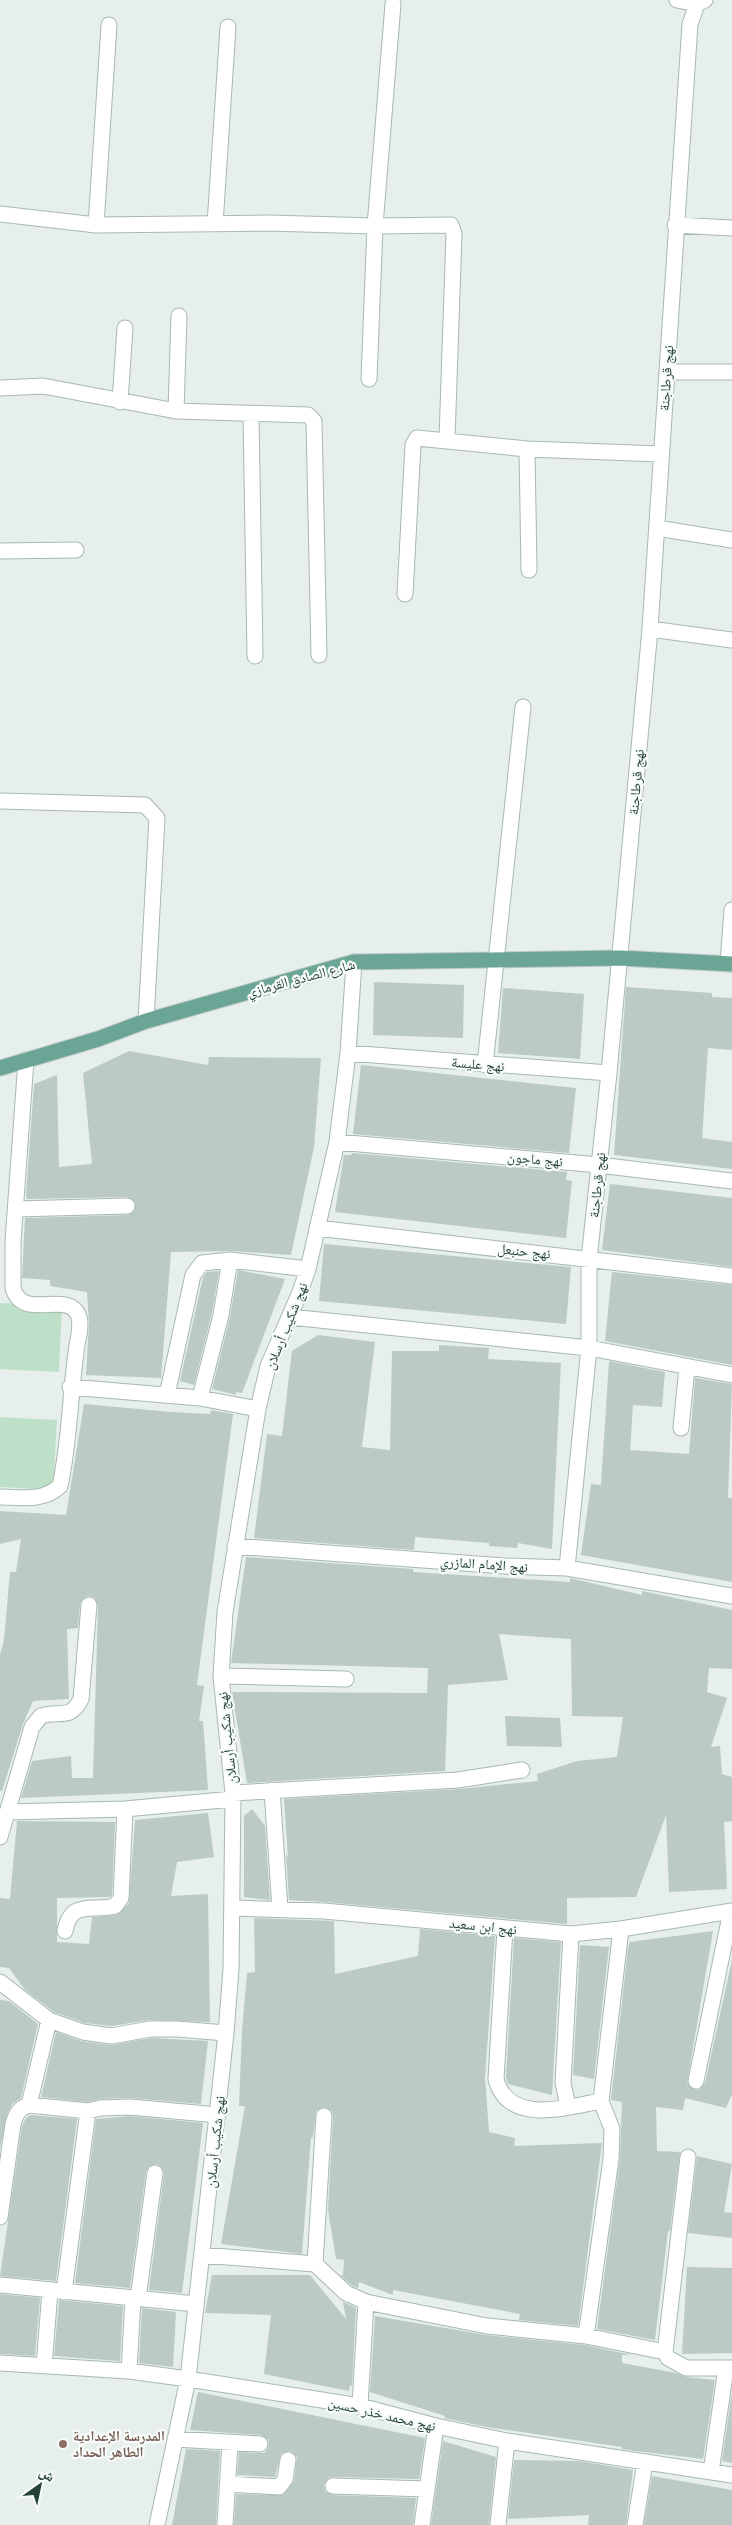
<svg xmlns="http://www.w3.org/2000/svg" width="732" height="2525" font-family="'Varela Round','Noto Naskh Arabic',sans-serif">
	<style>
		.green { fill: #bfe0c8 }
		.building { fill: #bbcac4 }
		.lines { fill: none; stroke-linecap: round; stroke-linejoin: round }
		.minor-casing { stroke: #a8b8b2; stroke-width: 17 }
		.major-casing { stroke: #c2cac8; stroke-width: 17 }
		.minor { stroke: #fff; stroke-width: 15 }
		.major { stroke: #6aa596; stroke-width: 15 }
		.education-dot { fill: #8d6e63; stroke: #f7fbf9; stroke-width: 2 }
		.labels { text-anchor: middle; stroke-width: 4.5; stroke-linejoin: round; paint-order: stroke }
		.street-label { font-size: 14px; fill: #24423a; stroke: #f7fbf9 }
		.education-label { font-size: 14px; font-weight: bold; fill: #785e54; stroke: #f7fbf9; text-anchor: start }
	</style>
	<rect width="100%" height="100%" fill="#e6efeb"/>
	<path class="green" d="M0 1303 62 1306 59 1372 0 1369Z
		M0 1417 57 1420 53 1490 0 1487Z"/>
	<path class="building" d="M374 982 464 985 463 1038 373 1035Z
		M626 987 712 993V997L732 998V1050L708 1048 702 1138 732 1142V1169L614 1155Z
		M503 988 584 994 580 1059 498 1053Z
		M129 1051 208 1065 209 1057 321 1058 314 1147 291 1255 231 1251 171 1252 161 1378 86 1375 89 1323 87 1292 50 1286V1280L22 1278 25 1218 127 1215 135 1210V1202L127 1197 27 1199 26 1195 34 1084 57 1075 59 1167 92 1164 83 1073Z
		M361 1065 576 1088 569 1153 353 1134Z
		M352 1153 567 1172 566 1180 572 1181 566 1238 335 1212 344 1155H351Z
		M610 1184 732 1198V1267L602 1250Z
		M324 1244 571 1267 566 1324 319 1301Z
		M238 1270 285 1279 242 1393 236 1392V1395L212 1389 230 1317Z
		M219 1271 212 1313 194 1385 180 1381 203 1277 207 1272Z
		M612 1272 732 1285V1365L605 1341Z
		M318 1335 375 1342 362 1447 390 1450 392 1351H439V1345L489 1348 488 1359 561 1363 552 1549 518 1543 517 1548 489 1546V1543L415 1537 414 1550 254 1538 267 1434 282 1436 292 1351Z
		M609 1361 665 1372 662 1407 633 1405 630 1450 689 1454 695 1378 732 1384 728 1498H732V1582L581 1555 591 1484 601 1485Z
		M84 1404 171 1412 210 1414 211 1410 233 1414 197 1685 204 1686 199 1721H203L208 1790 21 1798 32 1761 71 1756 72 1778H93L98 1606 95 1598 89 1596 85 1597 80 1604 78 1628 67 1629 69 1699 33 1701 23 1724 2 1791H0V1655L4 1640 10 1572H16L21 1539 0 1544V1511L66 1515Z
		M246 1557 413 1569V1572L570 1582V1578L642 1595V1591L732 1610V1669L709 1668 707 1692 727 1698 711 1747 720 1746 722 1774 732 1777V1821L724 1822 727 1889 669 1892 666 1815 636 1897 567 1898V1924L325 1902 289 1900 286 1854 288 1857 284 1799 459 1789 538 1781 537 1774 577 1761 617 1757 623 1717 572 1716 571 1639 499 1634 508 1680 448 1685 445 1771 247 1783 232 1692 427 1693 428 1668 231 1663Z
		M505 1716 560 1718 562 1747 507 1746Z
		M252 1809 265 1826 270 1900 244 1897V1816Z
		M208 1813 214 1857 177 1862 171 1896 208 1894 210 2022 150 2020 111 2026 85 2023 54 2012 25 1990 9 1968 0 1967V1898L10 1899 17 1821 115 1822 112 1895 110 1897 57 1898V1942L89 1944 92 1917 117 1915 129 1903 135 1820Z
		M254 1918 334 1921 335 1974 418 1956 420 1929 495 1936 485 2078 489 2132 515 2138 514 2146 602 2143 578 2326 519 2320 520 2314 393 2290V2295L359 2282 358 2288 351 2285 340 2275H343L344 2260 336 2259 328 2210 333 2117 332 2111 325 2107 316 2111 313 2137 311 2138 302 2254 221 2244 245 2106H239L242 2031 247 1973 255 1972Z
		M713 1931 687 2083 695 2090H699L705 2083 732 1960V2094L726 2108 685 2098 683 2110 656 2107 657 2151 680 2152 670 2231H668L655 2340 597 2329 620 2159 622 2102 611 2100 628 1948 630 1942Z
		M514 1938 561 1942 552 2095 508 2084 506 2077Z
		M580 1945 609 1947 594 2079 573 2075Z
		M0 2000 9 2001 38 2024 21 2098 13 2103 7 2114 0 2149Z
		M56 2032 81 2041 110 2045 151 2038 208 2041 201 2104 131 2098 100 2099 87 2102 41 2097Z
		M30 2115 77 2119 56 2281 0 2276 22 2126 26 2118Z
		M130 2116 203 2123 182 2293 149 2290 164 2174 161 2166 156 2164 148 2167 146 2172 130 2288 75 2283 96 2119Z
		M697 2156 732 2164 724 2212 732 2213V2238L688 2233Z
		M687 2267 732 2268V2353L682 2354Z
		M212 2275H310L346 2319 343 2302 356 2308 352 2386 350 2385 349 2391 264 2374 271 2315 205 2313Z
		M0 2294 40 2298 35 2356 0 2354Z
		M59 2300 123 2306 120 2361 54 2356Z
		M142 2308 176 2312 173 2367 139 2363Z
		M375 2316 486 2335 585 2345 632 2355H622V2363L676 2373 686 2377 715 2380 703 2459 636 2451 622 2449V2447L487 2427 444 2418 445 2416 370 2392Z
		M198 2392 425 2438 419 2479 333 2477 328 2478 324 2485 325 2491 333 2495 416 2498 413 2525H234L236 2494 283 2495 294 2481 297 2457 290 2451 281 2454 275 2477 237 2475 239 2452 264 2453 268 2449 269 2440 261 2435 190 2430Z
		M732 2392V2463L722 2461Z
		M443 2441 496 2457 489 2525H431Z
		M186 2449 220 2451 216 2525H172Z
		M514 2460 579 2461 633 2470 626 2525H588L589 2515 508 2519Z
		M652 2476 732 2490V2525H644Z"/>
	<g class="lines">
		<g class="minor-casing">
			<path id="minor" d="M677 0 697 4
				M0 214 96 225 268 223 375 226 451 225 454 234 447 439
				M215 224 228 27
				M96 225 109 25
				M675 225 732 228
				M667 372H732
				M369 379 375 226 393 4
				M0 388 43 386 176 411 308 415 314 421 319 655
				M120 402 125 328
				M176 411 179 316
				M251 414 255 656
				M527 449 529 570
				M657 528 732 540
				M0 551 76 550
				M405 594 413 445 417 438 527 449 660 454
				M650 629 732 640
				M0 801 145 805 157 818 146 1021
				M728 964 732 910
				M348 1053 609 1073
				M485 1065 523 707
				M337 1142 599 1165 732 1181
				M16 1209 127 1206
				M317 1228 732 1276
				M290 1317 589 1348 732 1375
				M70 1387 200 1398 258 1409
				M167 1395 193 1275 202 1263 230 1260 308 1269
				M200 1398 221 1315 230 1260
				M681 1428 687 1368
				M0 1497C21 1497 43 1502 60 1486 70 1441 70 1392 77 1345 79 1335 83 1320 76 1311 61 1293 22 1320 13 1288V1241L26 1060
				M235 1546 504 1566 567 1568 732 1596
				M567 1568 589 1348V1259L609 1073 650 629 690 24 697 4 705 0
				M221 1676 346 1679
				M272 1790 280 1909
				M233 1793 458 1780 522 1770
				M7 1812 125 1809 233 1799
				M0 1837 32 1727 41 1716C60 1710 70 1721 81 1699L89 1605
				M233 1908 324 1911 571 1934 621 1929 732 1911
				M505 1929 496 2079C508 2126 567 2107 601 2101
				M65 1931C71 1899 92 1912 115 1906L121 1898 125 1809
				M0 1982 49 2020 83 2032 111 2036 150 2029H177L226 2033
				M696 2081 731 1911
				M29 2105 49 2020
				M568 2106 563 2083 571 1934
				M0 2217 13 2124C16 2114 19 2108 29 2105L88 2111 100 2108 130 2107 218 2115
				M202 2255 315 2264 346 2293 366 2302 487 2326 586 2336 665 2352 668 2358 686 2368H732
				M315 2264 324 2116
				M0 2285 196 2304
				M64 2292 88 2111
				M138 2299 155 2173
				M586 2336 611 2159 612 2129 601 2101 621 1929
				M665 2352 688 2157
				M0 2363 129 2371 188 2379 360 2406 436 2426 507 2441 732 2475
				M44 2366 50 2291
				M129 2371 133 2299
				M360 2406 366 2302
				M175 2439 260 2444
				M711 2472 726 2368
				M228 2484 279 2487 285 2479 288 2460
				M333 2486 426 2489
				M157 2525 188 2379 226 2033 231 1969 233 1793 221 1676 225 1612 258 1409 268 1366 300 1292 308 1269 337 1142 348 1053 354 962
				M225 2525 230 2443
				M422 2525 436 2426
				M498 2525 507 2441
				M635 2525 645 2462"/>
		</g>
		<g class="major-casing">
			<path id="major" d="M0 1068 98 1039 146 1021 354 962 620 958 732 964"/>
		</g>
		<use href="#minor" class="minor"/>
		<use href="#major" class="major"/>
	</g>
	<circle class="education-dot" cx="63" cy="2444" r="5"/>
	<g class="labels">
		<g class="street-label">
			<text transform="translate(666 378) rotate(-86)" y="5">نهج قرطاجنة</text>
			<text transform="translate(636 782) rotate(-85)" y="5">نهج قرطاجنة</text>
			<text transform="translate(301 978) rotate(-15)" y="5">شارع الصادق القرمازي</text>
			<text transform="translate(478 1064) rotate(5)" y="5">نهج عليسة</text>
			<text transform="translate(535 1159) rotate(5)" y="5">نهج ماجون</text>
			<text transform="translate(597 1185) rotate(-84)" y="5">نهج قرطاجنة</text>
			<text transform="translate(524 1251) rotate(6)" y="5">نهج حنبعل</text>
			<text transform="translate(286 1326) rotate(-68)" y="5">نهج شكيب أرسلان</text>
			<text transform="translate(484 1564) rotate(4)" y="5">نهج الإمام المازري</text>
			<text transform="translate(227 1738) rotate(-96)" y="5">نهج شكيب أرسلان</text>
			<text transform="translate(483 1926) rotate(6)" y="5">نهج ابن سعيد</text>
			<text transform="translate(215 2142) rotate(-84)" y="5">نهج شكيب أرسلان</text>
			<text transform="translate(382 2414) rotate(13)" y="5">نهج محمد خذر حسين</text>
		</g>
		<g class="education-label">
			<text x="73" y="2441">المدرسة الإعدادية<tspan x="73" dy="16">الطاهر الحداد</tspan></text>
		</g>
	</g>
	<g transform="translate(40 2485) rotate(33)" stroke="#f7fbf9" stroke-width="4" paint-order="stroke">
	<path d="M0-4L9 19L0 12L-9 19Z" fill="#24423a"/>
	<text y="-8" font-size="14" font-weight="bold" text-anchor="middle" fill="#24423a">ش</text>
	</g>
</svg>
